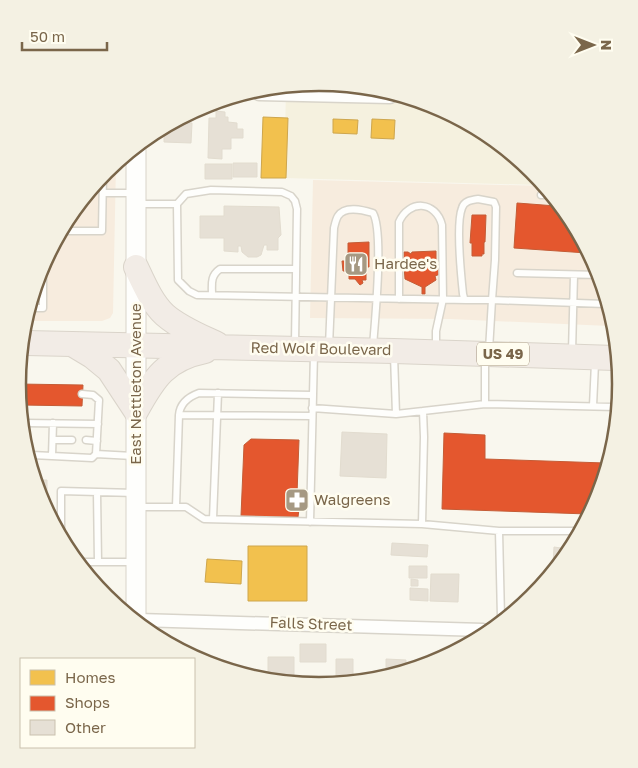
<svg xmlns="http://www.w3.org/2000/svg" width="638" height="768" font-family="'Golos Text',sans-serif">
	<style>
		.residential { fill: #f5f1df }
		.commercial { fill: #f7ecde }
		.homes { fill: #f2c14e; stroke: #cea64d }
		.shops { fill: #e4572e; stroke: #c45c36 }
		.building { fill: #e6e0d5; stroke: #e2dccf }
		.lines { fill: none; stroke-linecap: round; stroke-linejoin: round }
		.lane-casing { stroke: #d8d4ca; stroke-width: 9 }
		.street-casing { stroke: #d8d4ca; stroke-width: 15 }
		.secondary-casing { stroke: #d9d4c9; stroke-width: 21 }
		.highway-casing { stroke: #dad4ca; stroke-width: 26 }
		.lane { stroke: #fefefc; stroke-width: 6 }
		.street { stroke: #fefefc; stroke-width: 12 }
		.secondary { stroke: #fefefc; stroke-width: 19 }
		.highway { stroke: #f2ece6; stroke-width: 24 }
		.labels { text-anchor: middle; stroke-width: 5; stroke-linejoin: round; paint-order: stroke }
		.shield { fill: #fffdf0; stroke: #a2937c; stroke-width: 1 }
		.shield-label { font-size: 14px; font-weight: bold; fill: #7a664a }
		.poi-label { font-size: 15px; fill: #7a664a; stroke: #fffdf0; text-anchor: start }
		.street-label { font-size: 15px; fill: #7a664a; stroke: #fffdf0 }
		.rim { fill: none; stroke: #7a664a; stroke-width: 2.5 }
	</style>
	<rect width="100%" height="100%" fill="#f9f7ee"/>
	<path class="residential" d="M319 83 435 106 532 171 542 185 284 178 286 89Z"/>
	<path class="commercial" d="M116 164 113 313 110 318 102 321H30L41 268 106 171Z
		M313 180 543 186 598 269 609 326 450 319 310 318Z"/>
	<path class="homes" d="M263 117 288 118 286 178H261Z
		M333 119 358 120 357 134 333 133Z
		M372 119 395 120 394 139 371 138Z
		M248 546H307V601H248Z
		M207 559 242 561 241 584 205 582Z"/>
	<path class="shops" d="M517 203 556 206 587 253 514 248Z
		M472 215H486L485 242H484V254H482V256H472V243H470Z
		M369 242V267H366V280H362L363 283 360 285 355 279H349V271H343L342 261H348V243Z
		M436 251V262H440V274L435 276 436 280 425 287V294H422V287L405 279 404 266H408V260H404V252H408L411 254 412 252Z
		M18 384 83 385 82 406 22 405Z
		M444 433 485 435V459L605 463 597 500 588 514 442 509Z
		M251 439 299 440 297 494H307V510L299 509 298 517 241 516 244 445Z"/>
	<path class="building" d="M216 111 225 112V117H228V122L237 123V129H243V138H231V149H222V159L208 158 209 118H216Z
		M178 122 192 123 191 143 164 142V132Z
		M233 163H257V177H233Z
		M205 164H232V179H205Z
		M224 206 279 207 281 235 278 238V250H267V245H264L261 255 257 257H248L242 252 241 246H238V252L224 251V238H200V216H224Z
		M342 432 387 434 386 478 340 476Z
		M36 480H47V509L40 499Z
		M392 543 428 545 427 557 391 555Z
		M554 547 561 548 560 555 553 566Z
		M409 566H427V578H409Z
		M431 574H459L458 602 430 601Z
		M411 579 418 580V586H411Z
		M410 588 428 589V601L410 600Z
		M300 644H326V662H300Z
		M268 657H294V680L268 675Z
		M336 659H353V679L336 682Z
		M386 659 406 660V668L386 672Z"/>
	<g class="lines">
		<g class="lane-casing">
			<path id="lane" d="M103 193H134
				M541 195H548
				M478 199 494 202 496 207 495 260 492 300H467L464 298 463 294C461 275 456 223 462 208 464 201 471 200 478 199Z
				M138 204H177L178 280 189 291 197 295 467 300
				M177 204 186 194 211 190 282 192 291 196 295 201 297 209 295 344
				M66 231H102L103 175
				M517 273 599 275
				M212 295C212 284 210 276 220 269H296
				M399 299V222C409 199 436 201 442 225L443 299 436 331V347
				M33 308H43V265
				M329 346 334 228C335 224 336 219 338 216 345 205 363 210 373 213 384 232 375 320 373 346
				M489 350 492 300 605 304
				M572 352 574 275
				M394 355 396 414 423 411
				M485 359V404L616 407
				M82 394 93 395 99 400 96 454
				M485 404 423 411 424 437 422 524 499 531
				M593 406 595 363
				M312 408 396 414
				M179 415C180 403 188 397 199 393L312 395
				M25 423 98 424
				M53 440H72
				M86 440 97 441
				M32 455 92 458 96 454 133 456
				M52 456 53 423
				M97 492 98 562
				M137 507H186L204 519 422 524
				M176 507 179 415 312 416
				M213 519 218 393
				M310 522 314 353
				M61 531V491L135 493
				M82 562H133
				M501 618 499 531H576"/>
		</g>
		<g class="street-casing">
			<path id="street" d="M259 94 390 97
				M139 620 483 630"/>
		</g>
		<g class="secondary-casing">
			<path id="secondary" d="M136 617V150"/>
		</g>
		<g class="highway-casing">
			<path id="highway" d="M136 267C144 284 152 303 165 315 180 328 200 336 217 344
				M26 343 394 351 615 358
				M72 344 92 356 109 370 136 411
				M136 411C154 378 166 359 205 351"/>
		</g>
		<use href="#lane" class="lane"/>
		<use href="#street" class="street"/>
		<use href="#secondary" class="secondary"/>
		<use href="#highway" class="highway"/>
	</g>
	<defs>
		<g id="restaurant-square" transform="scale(1.25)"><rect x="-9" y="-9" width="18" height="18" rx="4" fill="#a69983" stroke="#fffdf0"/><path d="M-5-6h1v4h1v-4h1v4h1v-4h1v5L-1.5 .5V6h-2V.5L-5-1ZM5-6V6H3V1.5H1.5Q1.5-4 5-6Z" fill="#fff"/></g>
		<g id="pharmacy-square" transform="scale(1.25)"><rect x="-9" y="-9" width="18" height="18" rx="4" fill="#a69983" stroke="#fffdf0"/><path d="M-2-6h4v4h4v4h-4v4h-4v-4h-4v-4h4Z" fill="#fff"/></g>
	</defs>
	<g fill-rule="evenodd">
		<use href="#restaurant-square" x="356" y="264"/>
		<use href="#pharmacy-square" x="297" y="500"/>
	</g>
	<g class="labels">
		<rect class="shield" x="477" y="342.5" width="52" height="23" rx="4"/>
		<g class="shield-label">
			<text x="503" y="359">US 49</text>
		</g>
		<g class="poi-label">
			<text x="374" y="269">Hardee's</text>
			<text x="314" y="505">Walgreens</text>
		</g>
		<g class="street-label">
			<text transform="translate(321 349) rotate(1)" y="5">Red Wolf Boulevard</text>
			<text transform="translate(136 384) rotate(-90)" y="5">East Nettleton Avenue</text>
			<text transform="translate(311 624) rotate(2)" y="5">Falls Street</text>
		</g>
	</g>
	<path d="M0 0H638V768H0ZM26 384a293 293 0 1 1 586 0a293 293 0 1 1-586 0Z" fill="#f4f1e3" fill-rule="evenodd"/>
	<path class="rim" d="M26 384a293 293 0 1 1 586 0a293 293 0 1 1-586 0Z"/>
	<rect x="20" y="658" width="175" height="90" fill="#fffdf0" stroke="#cac1ae"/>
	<rect x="30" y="670" width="25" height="15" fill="#f2c14e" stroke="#cac1ae"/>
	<text x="65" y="683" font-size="15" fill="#7a664a">Homes</text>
	<rect x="30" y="696" width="25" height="15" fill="#e4572e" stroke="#cac1ae"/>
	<text x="65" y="708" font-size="15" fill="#7a664a">Shops</text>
	<rect x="30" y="720" width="25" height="15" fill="#e6e0d5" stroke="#cac1ae"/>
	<text x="65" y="733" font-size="15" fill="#7a664a">Other</text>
	<g transform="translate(593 45) rotate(90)" stroke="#fffdf0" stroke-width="4" paint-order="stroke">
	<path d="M0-4L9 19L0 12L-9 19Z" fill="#7a664a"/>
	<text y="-8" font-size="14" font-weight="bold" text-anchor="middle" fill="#7a664a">N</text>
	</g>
	<path d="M22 42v8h85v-8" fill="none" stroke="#7a664a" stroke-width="2.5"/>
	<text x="30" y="42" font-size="15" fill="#7a664a" stroke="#fffdf0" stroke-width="4" paint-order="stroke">50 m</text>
</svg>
